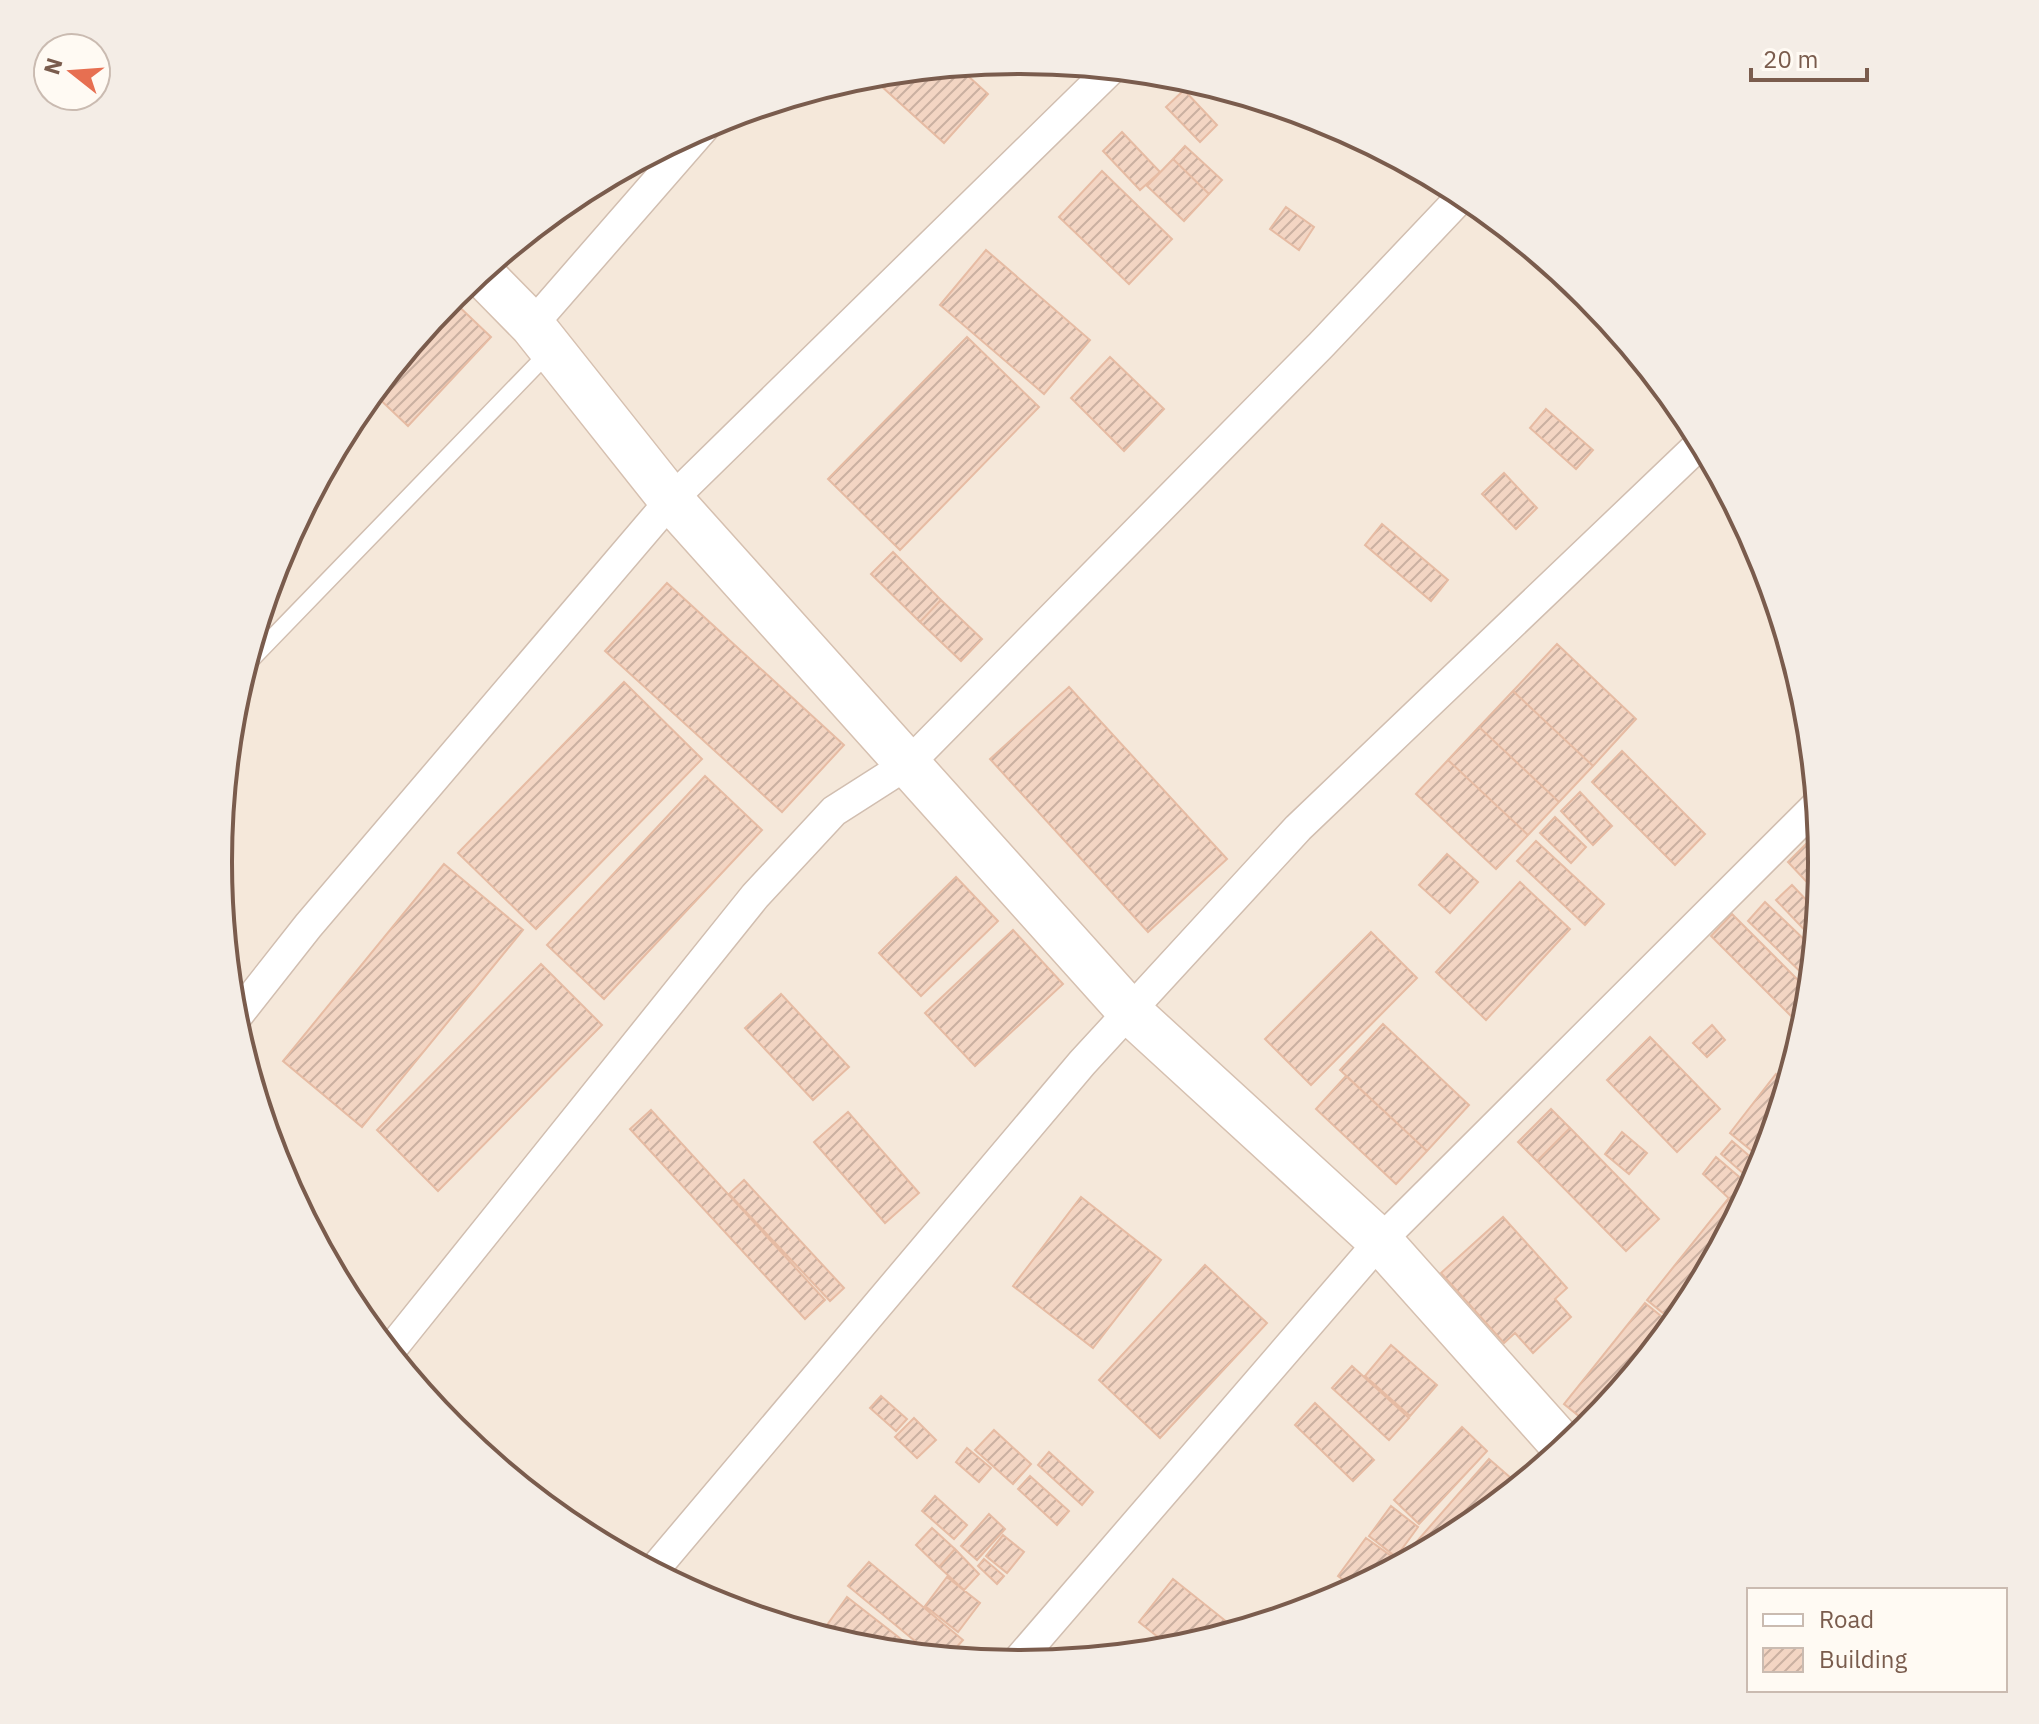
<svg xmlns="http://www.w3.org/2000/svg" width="2039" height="1724" font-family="'IBM Plex Sans',sans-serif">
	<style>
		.residential { fill: #f5e8da }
		.building { fill: url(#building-hatch); stroke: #e6bba3; stroke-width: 2 }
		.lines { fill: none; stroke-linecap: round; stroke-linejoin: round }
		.lane-casing { stroke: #d1beb0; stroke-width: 19 }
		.street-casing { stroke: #d1beb0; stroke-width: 33 }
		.secondary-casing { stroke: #d6c0b0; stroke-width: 47 }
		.lane { stroke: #fff; stroke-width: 16 }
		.street { stroke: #fff; stroke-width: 30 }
		.secondary { stroke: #fff; stroke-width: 44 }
		.rim { fill: none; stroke: #7a5c4d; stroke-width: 4 }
	</style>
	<defs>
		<pattern id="building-hatch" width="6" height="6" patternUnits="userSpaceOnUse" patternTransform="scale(2)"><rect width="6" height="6" fill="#f3d5c3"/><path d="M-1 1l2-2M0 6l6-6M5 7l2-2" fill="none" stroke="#cab0a1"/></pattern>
	</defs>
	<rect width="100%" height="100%" fill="#fdf6ec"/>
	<path class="residential" d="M221 862a799 799 0 1 1 1598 0a799 799 0 1 1-1598 0Z"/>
	<path class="building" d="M957 66 988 94 944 143 869 75Z
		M1184 90 1217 125 1200 142 1166 107Z
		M1122 132 1160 172 1140 190 1103 151Z
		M1185 146 1222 180 1209 194 1173 159Z
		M1173 159 1209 194 1184 221 1147 186Z
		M1102 171 1172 239 1129 284 1059 217Z
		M1286 207 1314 227 1299 250 1270 229Z
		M986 250 1090 340 1044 394 940 305Z
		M450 298 491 337 408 426 372 392Z
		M967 337 1039 407 900 550 828 479Z
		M1110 357 1164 409 1124 451 1071 398Z
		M1546 409 1593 450 1576 469 1530 428Z
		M1504 473 1537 508 1516 529 1482 494Z
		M1382 524 1448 580 1431 601 1365 545Z
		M893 552 941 600 920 622 871 574Z
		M667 583 844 745 782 812 605 651Z
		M941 600 982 639 961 661 920 622Z
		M1557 644 1636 719 1593 766 1513 691Z
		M624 682 702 759 536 929 458 853Z
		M1069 687 1227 859 1148 932 990 759Z
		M1513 691 1593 766 1559 802 1479 727Z
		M1479 727 1559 802 1528 835 1448 760Z
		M1622 751 1705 834 1675 865 1592 782Z
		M1448 760 1528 835 1496 869 1416 794Z
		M705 776 762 830 604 999 547 945Z
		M1580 792 1612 826 1593 845 1561 811Z
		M1555 817 1586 847 1571 863 1540 833Z
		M1818 832 1821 862 1818 894 1788 862Z
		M1536 841 1604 904 1585 925 1517 861Z
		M1447 854 1478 882 1450 913 1419 885Z
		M444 864 523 930 362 1127 283 1061Z
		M956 877 998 921 921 996 879 953Z
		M1520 882 1570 929 1486 1020 1436 972Z
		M1792 885 1817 911 1814 940 1776 900Z
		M1765 902 1813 948 1810 981 1748 921Z
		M1732 914 1809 991 1803 1028 1711 936Z
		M1013 930 1063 984 975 1066 925 1013Z
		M1371 932 1417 978 1311 1085 1265 1039Z
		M541 964 602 1025 438 1191 377 1130Z
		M781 994 849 1067 813 1100 745 1028Z
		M1383 1024 1469 1105 1427 1151 1340 1070Z
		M1712 1025 1725 1040 1707 1057 1693 1043Z
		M1650 1037 1720 1109 1677 1152 1607 1080Z
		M1776 1074 1787 1083 1763 1160 1730 1133Z
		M1346 1076 1427 1151 1396 1184 1316 1109Z
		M1551 1109 1570 1128 1537 1161 1518 1142Z
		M651 1110 825 1300 805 1319 630 1129Z
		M848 1112 919 1193 885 1223 814 1142Z
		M1570 1128 1659 1219 1626 1251 1537 1161Z
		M1622 1132 1647 1153 1629 1174 1605 1154Z
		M1732 1141 1761 1166 1753 1182 1721 1154Z
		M1716 1157 1751 1187 1739 1208 1703 1174Z
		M744 1180 844 1288 830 1301 729 1194Z
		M1081 1197 1161 1260 1093 1348 1013 1286Z
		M1728 1199 1739 1208 1686 1308 1674 1322 1647 1300Z
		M1503 1217 1567 1288 1555 1299 1571 1317 1533 1353 1515 1333 1504 1343 1441 1273Z
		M1205 1265 1267 1323 1160 1438 1099 1380Z
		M1645 1303 1672 1325 1590 1425 1564 1404Z
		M1391 1345 1437 1385 1410 1416 1365 1376Z
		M1352 1366 1409 1418 1389 1440 1332 1388Z
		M881 1396 907 1419 896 1431 870 1408Z
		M1315 1403 1374 1460 1353 1481 1295 1425Z
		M914 1418 936 1440 917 1458 895 1437Z
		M1462 1427 1487 1451 1419 1524 1394 1500Z
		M994 1430 1031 1464 1013 1484 975 1450Z
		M967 1448 991 1468 979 1482 956 1462Z
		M1049 1452 1093 1492 1082 1505 1038 1465Z
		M1489 1459 1519 1485 1465 1529 1408 1559 1404 1556Z
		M1030 1476 1069 1511 1057 1525 1018 1489Z
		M935 1496 967 1525 954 1539 922 1511Z
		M1391 1506 1418 1527 1396 1557 1369 1536Z
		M989 1514 1005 1529 977 1560 961 1546Z
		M932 1528 955 1549 939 1567 916 1545Z
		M1003 1535 1024 1552 1007 1573 986 1556Z
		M1366 1538 1401 1563 1354 1588 1338 1576Z
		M955 1549 979 1574 964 1590 939 1567Z
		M984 1559 1004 1576 997 1584 978 1566Z
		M869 1562 963 1640 948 1657 932 1655 848 1586Z
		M947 1577 980 1603 958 1632 925 1606Z
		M1173 1579 1237 1630 1173 1649 1139 1622Z
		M847 1597 920 1654 863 1648 820 1635Z"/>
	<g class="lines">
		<g class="lane-casing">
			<path id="lane" d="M245 666 550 351"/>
		</g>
		<g class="street-casing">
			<path id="street" d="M532 325 708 123
				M234 1020 308 926 671 500 1111 69
				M389 1352 755 896 834 811 909 763 1321 345 1464 194
				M653 1571 1082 1063 1298 828 1701 443
				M1015 1664 1380 1241 1816 806"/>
		</g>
		<g class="secondary-casing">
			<path id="secondary" d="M480 272 532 325 671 500 1131 1013 1380 1241 1564 1447"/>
		</g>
		<use href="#lane" class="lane"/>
		<use href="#street" class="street"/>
		<use href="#secondary" class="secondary"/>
	</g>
	<path d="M0 0H2039V1724H0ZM232 862a788 788 0 1 1 1576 0a788 788 0 1 1-1576 0Z" fill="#f4ede6" fill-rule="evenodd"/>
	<path class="rim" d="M232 862a788 788 0 1 1 1576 0a788 788 0 1 1-1576 0Z"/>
	<rect x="1747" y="1588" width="260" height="104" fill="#fffaf3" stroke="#cabbb1" stroke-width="2"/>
	<rect x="1763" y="1614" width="40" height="12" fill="#ffffff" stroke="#cabbb1" stroke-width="2"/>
	<text x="1819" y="1628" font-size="24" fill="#7a5c4d">Road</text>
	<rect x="1763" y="1648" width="40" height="24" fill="url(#building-hatch)" stroke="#cabbb1" stroke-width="2"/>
	<text x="1819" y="1668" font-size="24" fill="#7a5c4d">Building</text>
	<g transform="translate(72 72) rotate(287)"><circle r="38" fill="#fffaf3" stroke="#cabbb1" stroke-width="2"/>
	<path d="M0-6L14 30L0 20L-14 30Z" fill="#e76f51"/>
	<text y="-12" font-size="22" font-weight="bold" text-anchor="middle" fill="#7a5c4d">N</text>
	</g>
	<path d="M1751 68v12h116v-12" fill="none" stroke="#7a5c4d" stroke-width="4"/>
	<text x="1763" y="68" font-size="24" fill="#7a5c4d" stroke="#fffaf3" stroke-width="6" paint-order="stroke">20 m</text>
</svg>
